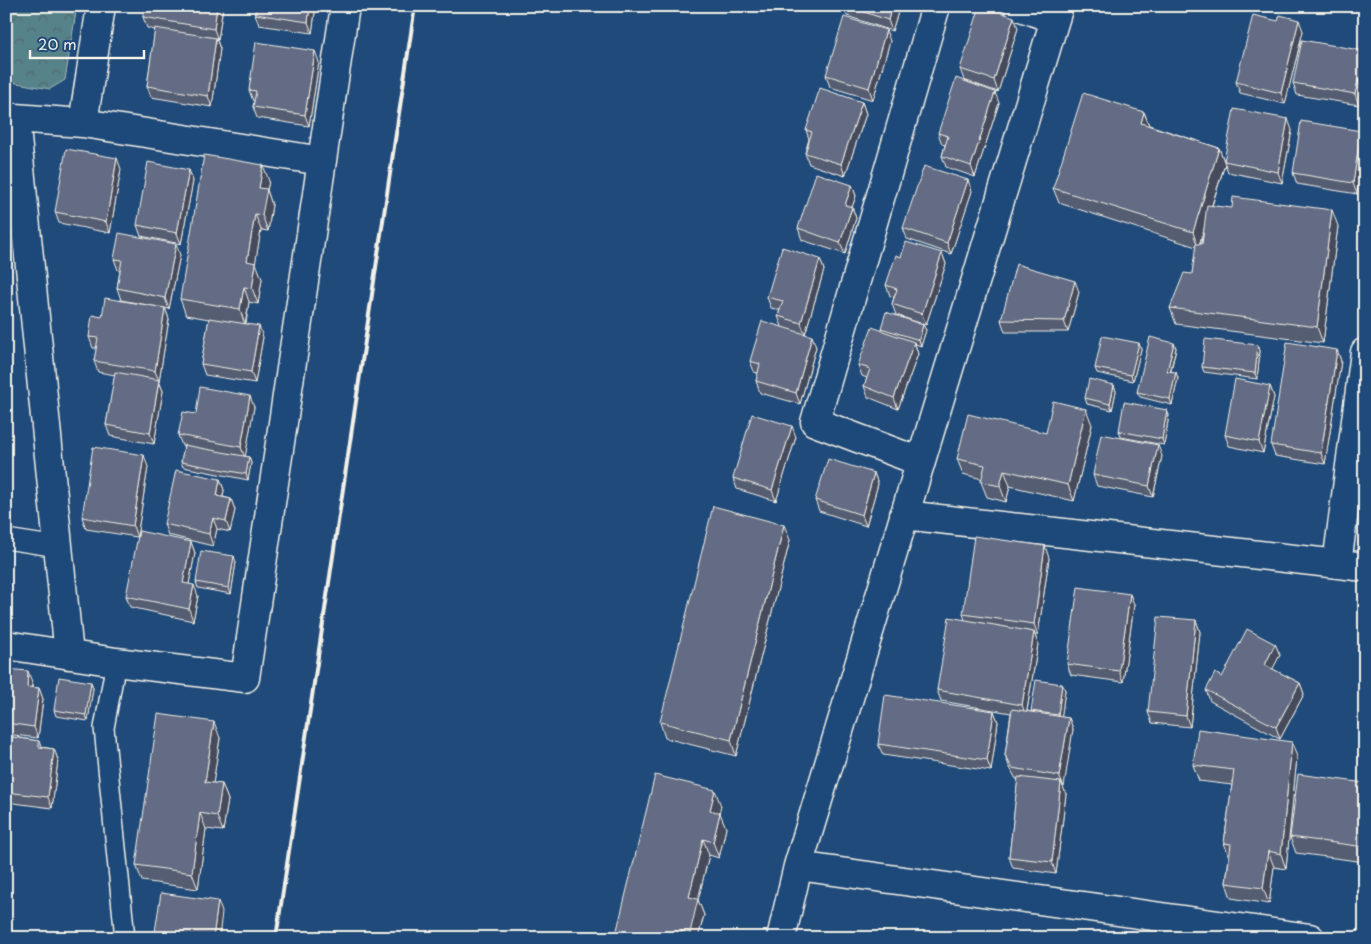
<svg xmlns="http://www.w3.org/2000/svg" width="1371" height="944" font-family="'Playpen Sans',sans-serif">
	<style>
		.forest { fill: url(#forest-crowns); stroke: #a5bab9 }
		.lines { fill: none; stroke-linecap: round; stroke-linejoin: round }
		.service-casing { stroke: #f4f1e8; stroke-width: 22 }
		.minor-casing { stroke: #f4f1e8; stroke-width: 31 }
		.service { stroke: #1f4a7a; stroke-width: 19 }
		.minor { stroke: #1f4a7a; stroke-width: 28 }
		.rail { stroke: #f4f1e8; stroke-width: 4 }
		.wall { fill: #555d72; stroke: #f4f1e8; fill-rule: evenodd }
		.shaded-wall { fill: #454c5c; stroke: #f4f1e8 }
		.building { fill: #636c84; stroke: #f4f1e8 }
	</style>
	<defs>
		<pattern id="forest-crowns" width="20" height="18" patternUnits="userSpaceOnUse" patternTransform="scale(1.25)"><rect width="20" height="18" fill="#56828a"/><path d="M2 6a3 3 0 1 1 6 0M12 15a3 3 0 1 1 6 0" fill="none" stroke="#50686b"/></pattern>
	</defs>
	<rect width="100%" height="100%" fill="#1f4a7a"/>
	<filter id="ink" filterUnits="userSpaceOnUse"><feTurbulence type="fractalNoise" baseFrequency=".02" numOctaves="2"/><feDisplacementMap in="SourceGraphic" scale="10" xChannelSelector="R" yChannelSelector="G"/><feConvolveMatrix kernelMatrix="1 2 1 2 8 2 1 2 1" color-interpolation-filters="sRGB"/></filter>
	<g filter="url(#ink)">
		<path class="forest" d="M6 6H77L65 80 50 89 6 81Z"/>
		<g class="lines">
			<g class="service-casing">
				<path id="service" d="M6 539 58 547
					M116 662 104 728 125 938"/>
			</g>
			<g class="minor-casing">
				<path id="minor" d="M1018 6 1055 19
					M83 123 101 6
					M921 462 815 422 936 6
					M904 515 1365 567
					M1337 564 1365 352
					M6 645 116 662 245 678 345 6
					M69 655 15 118 83 123 322 161
					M798 866 1310 938
					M781 938 798 866 1059 6"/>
			</g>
			<use href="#service" class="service"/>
			<use href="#minor" class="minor"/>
			<path class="rail" d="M276 938 415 6"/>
		</g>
		<path class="wall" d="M144 6H223L218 40H217L220 49 212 107 151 97 147 86 155 30 147 28 143 17Z
			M256 6H316L312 33 259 25 255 14Z
			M844 6H900L892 31 847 16Z
			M1278 21 1303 31 1285 104 1240 93 1236 82Z
			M1018 28 998 92 964 80 960 69Z
			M890 41 873 100 830 87 826 75Z
			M1365 51V92L1362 91 1359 105 1297 95 1293 83Z
			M319 62 309 126 257 118 253 107 254 101H253L249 90Z
			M862 102 866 114 845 176 809 164 805 153 809 139 806 130Z
			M999 103 975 177 946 167 942 156 945 145 942 144 938 133Z
			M1144 112 1149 125 1219 148 1224 161 1292 130 1282 183 1228 172 1225 164 1212 206 1338 226 1323 343 1176 324 1170 308 1192 274 1196 247 1059 203 1053 188ZM1203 233 1202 244H1200Z
			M1361 131 1365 140V147L1357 194 1297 184 1293 173Z
			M121 169 110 233 59 223 55 212Z
			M189 170 193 181 181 244 141 236 137 225Z
			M269 181 267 190 272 205 268 231 261 230 255 263 262 279 258 304 249 302 246 324 263 337 255 383 205 375 201 364 209 319 186 315 180 299Z
			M852 185 856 196 852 207 856 218 845 254 802 240 798 228Z
			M972 191 951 254 907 239 903 228Z
			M942 253 946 264 926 325 896 315 892 304 894 297 890 296 886 285 901 257Z
			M180 255 169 309 121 300 117 288 120 271 118 270 114 259Z
			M820 259 824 270 805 334 816 347 800 404 760 393 756 381 758 373 754 372 750 361 782 327 778 316 780 310 771 308 767 297Z
			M1079 292 1068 332H1005L1001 320Z
			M165 308 169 319 159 381 163 391 154 444 110 436 106 425 115 375 98 372 94 361 97 348H93L89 337 102 317Z
			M923 325 926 330 921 346 915 344 918 354 898 409 868 397 864 386 867 378 862 376 858 365 882 330 881 328Z
			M1174 343 1176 348 1171 371 1178 378 1172 405 1140 397 1137 392Z
			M1258 345 1260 351 1257 379 1204 372 1202 367Z
			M1141 349 1133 381 1097 373 1095 368Z
			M1337 350 1341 361 1325 464 1275 456 1271 445Z
			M1114 385 1116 391 1112 410 1087 404 1085 398Z
			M1270 386 1274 397 1263 453 1229 446 1225 435Z
			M254 407 245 456 249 457 251 463 248 480 183 467 181 462 184 446H182L178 435 196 414Z
			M1169 415 1164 445 1121 437 1119 431Z
			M1092 425 1074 501 1010 486 1006 502 987 497 981 482 982 479 963 474 957 459 1046 433Z
			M796 437 776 501 737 489 733 478Z
			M1162 456 1153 497 1097 486 1093 475Z
			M148 467 137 537 86 529 82 517Z
			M874 473 878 484 866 526 819 511 815 500Z
			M220 479 224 490 223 497 231 499 235 510 230 532 217 529 213 546 168 535 164 524Z
			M790 540 736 756 665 738 660 722Z
			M191 542 195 553 189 584 198 596 193 621 130 607 126 596Z
			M1049 558 1038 635H1035L1038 644 1027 711 1031 712V711L1062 684 1065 690 1061 717 1069 718 1073 729 1063 787 1066 794 1056 874 1013 868 1009 857 1018 779H1016L1009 766 1005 755 1011 713 941 701 937 690 965 620 963 614Z
			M236 562 231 594 198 588 196 582Z
			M1130 594 1134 605 1123 682 1071 675 1067 664Z
			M1196 620 1200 632 1190 727 1152 723 1148 712Z
			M1275 644 1280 655 1272 669 1300 683 1304 694 1280 739 1210 701 1206 690 1222 677Z
			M6 669 32 682V687L39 688 43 699 38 738 6 734Z
			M91 682 93 688 88 721 56 716 54 710Z
			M994 711 998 722 991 771 883 755 878 744Z
			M6 736 39 741 42 747 54 749 58 760 52 808 6 802Z
			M220 738 213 783 222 784 228 800 223 831 206 829 198 889 142 881 136 865Z
			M1297 757 1286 869 1274 867 1269 904 1231 898 1226 883 1229 857 1224 843 1232 785 1199 781 1193 765Z
			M1365 783V862L1296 853 1290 837Z
			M721 806 719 812 726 828 719 858 709 855 698 900 704 915 698 938H615Z"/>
		<path class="shaded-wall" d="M217 6H223L218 40 214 29Z
			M310 6H316L312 33 308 22Z
			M892 6H900L892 31 888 20Z
			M1014 17 1018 28 998 92 994 80Z
			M1299 20 1303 31 1285 104 1281 93Z
			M886 30 890 41 873 100 869 88Z
			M216 38 220 49 212 107 208 96Z
			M315 51 319 62 309 126 305 115Z
			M1358 80 1362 91 1359 105 1355 94Z
			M995 92 999 103 975 177 971 166Z
			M862 102 866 114 845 176 841 164Z
			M1144 112 1150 128 1141 123Z
			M1288 119 1292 130 1282 183 1278 172Z
			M1361 131 1365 140V147L1357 194 1353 183Z
			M1219 148 1225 164 1198 248 1193 232Z
			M117 158 121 169 110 233 106 222Z
			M263 165 269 181 267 190 272 205 268 231 262 215 259 188Z
			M189 170 193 181 181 244 177 233Z
			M968 180 972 191 951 254 947 243Z
			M852 185 856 196 849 216 845 205Z
			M852 207 856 218 845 254 840 243Z
			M1332 210 1338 226 1323 343 1317 327Z
			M255 214 261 230 253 277 247 261Z
			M176 244 180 255 169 309 165 298Z
			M942 253 946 264 926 325 922 314Z
			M820 259 824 270 805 334 801 323Z
			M256 263 262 279 258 304 252 288Z
			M1075 281 1079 292 1068 332 1064 321Z
			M244 287 249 302 245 325 240 309Z
			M165 308 169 319 159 381 163 391 154 444 150 433 159 381 155 371Z
			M923 325 926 330 921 346 919 340Z
			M259 326 263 337 255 383 251 372Z
			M812 336 816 347 800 404 796 393Z
			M914 342 918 354 898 409 894 398Z
			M1139 343 1141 349 1133 381 1131 375Z
			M1174 343 1176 348 1169 376 1167 371Z
			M1258 345 1260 351 1257 379 1255 373Z
			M1337 350 1341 361 1325 464 1321 453Z
			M1176 372 1178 378 1172 405 1170 399Z
			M1114 385 1116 391 1112 410 1110 404Z
			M1270 386 1274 397 1263 453 1259 442Z
			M250 396 254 407 245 458 241 447Z
			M1086 409 1092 425 1074 501 1068 485Z
			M1167 410 1169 415 1164 445 1162 439Z
			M792 426 796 437 776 501 772 490Z
			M1158 445 1162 456 1153 497 1149 486Z
			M144 455 148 467 137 537 133 526Z
			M249 457 251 463 248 480 246 474Z
			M1004 470 1010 486 1006 502 1000 486Z
			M874 473 878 484 866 526 862 515Z
			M220 479 224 490 221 507 217 496Z
			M231 499 235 510 230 532 226 521Z
			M213 518 217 529 213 546 209 534Z
			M784 525 790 540 736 756 731 740Z
			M191 542 195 553 187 594 183 583Z
			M1045 546 1049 558 1038 635 1034 624Z
			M234 556 236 562 231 594 229 588Z
			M194 585 198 596 193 621 189 609Z
			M1130 594 1134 605 1123 682 1119 671Z
			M1196 620 1200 632 1190 727 1186 716Z
			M1034 632 1038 644 1026 716 1022 705Z
			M1275 644 1280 655 1269 676 1265 665Z
			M28 671 32 682 31 698 27 687Z
			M91 682 93 688 88 721 86 715Z
			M1300 683 1304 694 1280 739 1276 727Z
			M1062 684 1065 690 1061 721 1058 715Z
			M39 688 43 699 38 738 34 727Z
			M994 711 998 722 991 771 987 760Z
			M1069 718 1073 729 1064 787 1059 776Z
			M214 722 220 738 211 797 205 782Z
			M1292 742 1297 757 1286 869 1281 854Z
			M54 749 58 760 52 808 48 797Z
			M1061 782 1066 794 1056 874 1052 862Z
			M222 784 228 800 223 831 217 816Z
			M715 790 721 806 716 826 710 810Z
			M200 813 206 829 198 889 192 873Z
			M720 813 726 828 719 858 713 842Z
			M703 839 709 855 698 900 704 915 698 938H691L690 933 689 897Z
			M1268 851 1274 867 1269 904 1263 888Z
			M218 901 222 912 219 938H213Z
			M681 931 683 938H679Z"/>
		<path class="building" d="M144 6H217L214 29 143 17Z
			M256 6H310L308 22 255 14Z
			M846 6H892L888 20Z
			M980 6H982L1014 17 994 80 960 69Z
			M1253 15 1278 21 1280 15 1299 20 1281 93 1236 82Z
			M844 17 886 30 869 88 826 75Z
			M155 28 216 38 208 96 147 86Z
			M1302 40 1365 51V81L1358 80 1355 94 1293 83Z
			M256 42 315 51 305 115 253 107 256 91 249 90Z
			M956 78 995 92 971 166 942 156 948 136 938 133Z
			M820 88 862 102 841 164 805 153 812 132 806 130Z
			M1083 93 1144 112 1141 123 1219 148 1193 232 1053 188Z
			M1234 109 1288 119 1278 172 1224 161Z
			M1301 121 1361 131 1353 183 1293 173Z
			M66 149 117 158 106 222 55 212Z
			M204 155 263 165 259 188 267 189 262 215 255 214 247 261 256 263 252 288 244 287 240 309 180 299Z
			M148 162 189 170 177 233 137 225Z
			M924 166 968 180 947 243 903 228Z
			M816 173 852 185 845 205 852 207 840 243 798 228Z
			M1233 197 1332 210 1317 327 1170 308 1184 273 1192 274 1196 244H1202L1207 205 1232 208Z
			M119 233 176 244 165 298 117 288 122 260 114 259Z
			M906 242 942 253 922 314 892 304 897 289 886 285 896 255 901 257Z
			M782 247 820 259 801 323 778 316 783 301 767 297Z
			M1016 264 1075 281 1064 321 1001 320Z
			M105 298 165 308 155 371 94 361 98 338 89 337 92 315 102 317Z
			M886 312 923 325 919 340 881 328Z
			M209 318 259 326 251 372 201 364Z
			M762 321 812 336 796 393 756 381 760 364 750 361Z
			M872 327 914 342 894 398 864 386 870 369 858 365Z
			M1102 336 1139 343 1131 375 1095 368Z
			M1150 337 1174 343 1167 371 1176 372 1170 399 1137 392Z
			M1205 339 1258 345 1255 373 1202 367Z
			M1287 342 1337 350 1321 453 1271 445Z
			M115 372 159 380 150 433 106 425Z
			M1089 379 1114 385 1110 404 1085 398Z
			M1235 379 1270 386 1259 442 1225 435Z
			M200 387 250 396 241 447 178 435 183 412 196 414Z
			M1053 401 1086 409 1068 485 1004 470 1000 486 981 482 985 465 957 459 968 414 1046 433Z
			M1124 402 1167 410 1162 439 1119 431Z
			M752 414 792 426 772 490 733 478Z
			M1101 434 1158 445 1149 486 1093 475Z
			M184 445 249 457 246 474 181 462Z
			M93 447 144 455 133 526 82 517Z
			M828 459 874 473 862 515 815 500Z
			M176 470 220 479 217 496 231 499 226 521 213 518 209 534 164 524Z
			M713 506 784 525 731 740 660 722Z
			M139 531 191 542 183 583 194 585 189 609 126 596Z
			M974 536 1045 546 1034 624 963 614Z
			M201 551 234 556 229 588 196 582Z
			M1078 587 1130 594 1119 671 1067 664Z
			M949 617 1034 632 1022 705 937 690Z
			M1158 617 1196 620 1186 716 1148 712Z
			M1247 629 1275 644 1265 665 1300 683 1276 727 1206 690 1215 673 1222 677Z
			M6 669 28 671 27 687 39 688 34 727 6 723Z
			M59 677 91 682 86 715 54 710Z
			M1036 680 1062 684 1058 715 1031 711Z
			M885 695 994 711 987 760 878 744Z
			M1012 709 1069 718 1059 776 1012 768 1005 755Z
			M158 714 214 722 205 782 222 784 217 816 200 813 192 873 136 865Z
			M1198 729 1292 742 1281 854 1268 851 1263 888 1226 883 1231 844 1224 843 1234 770 1193 765Z
			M6 736 39 741V747L54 749 48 797 6 792Z
			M1298 774 1365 783V847L1290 837Z
			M655 775 715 790 710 810 720 813 713 842 703 839 689 897 698 899 690 933 681 931 679 938H615Z
			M1018 777 1061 782 1052 862 1009 857Z
			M161 893 218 901 213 938H154Z"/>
	</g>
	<rect width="1371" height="944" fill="none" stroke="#1f4a7a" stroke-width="25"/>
	<rect x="12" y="12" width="1346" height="919" fill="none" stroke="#f4f1e8" stroke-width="2" filter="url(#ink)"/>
	<path d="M30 50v8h114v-8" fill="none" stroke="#f4f1e8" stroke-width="2.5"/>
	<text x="38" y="50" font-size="15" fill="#f4f1e8" stroke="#1f4a7a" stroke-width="4" paint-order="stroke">20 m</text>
</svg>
